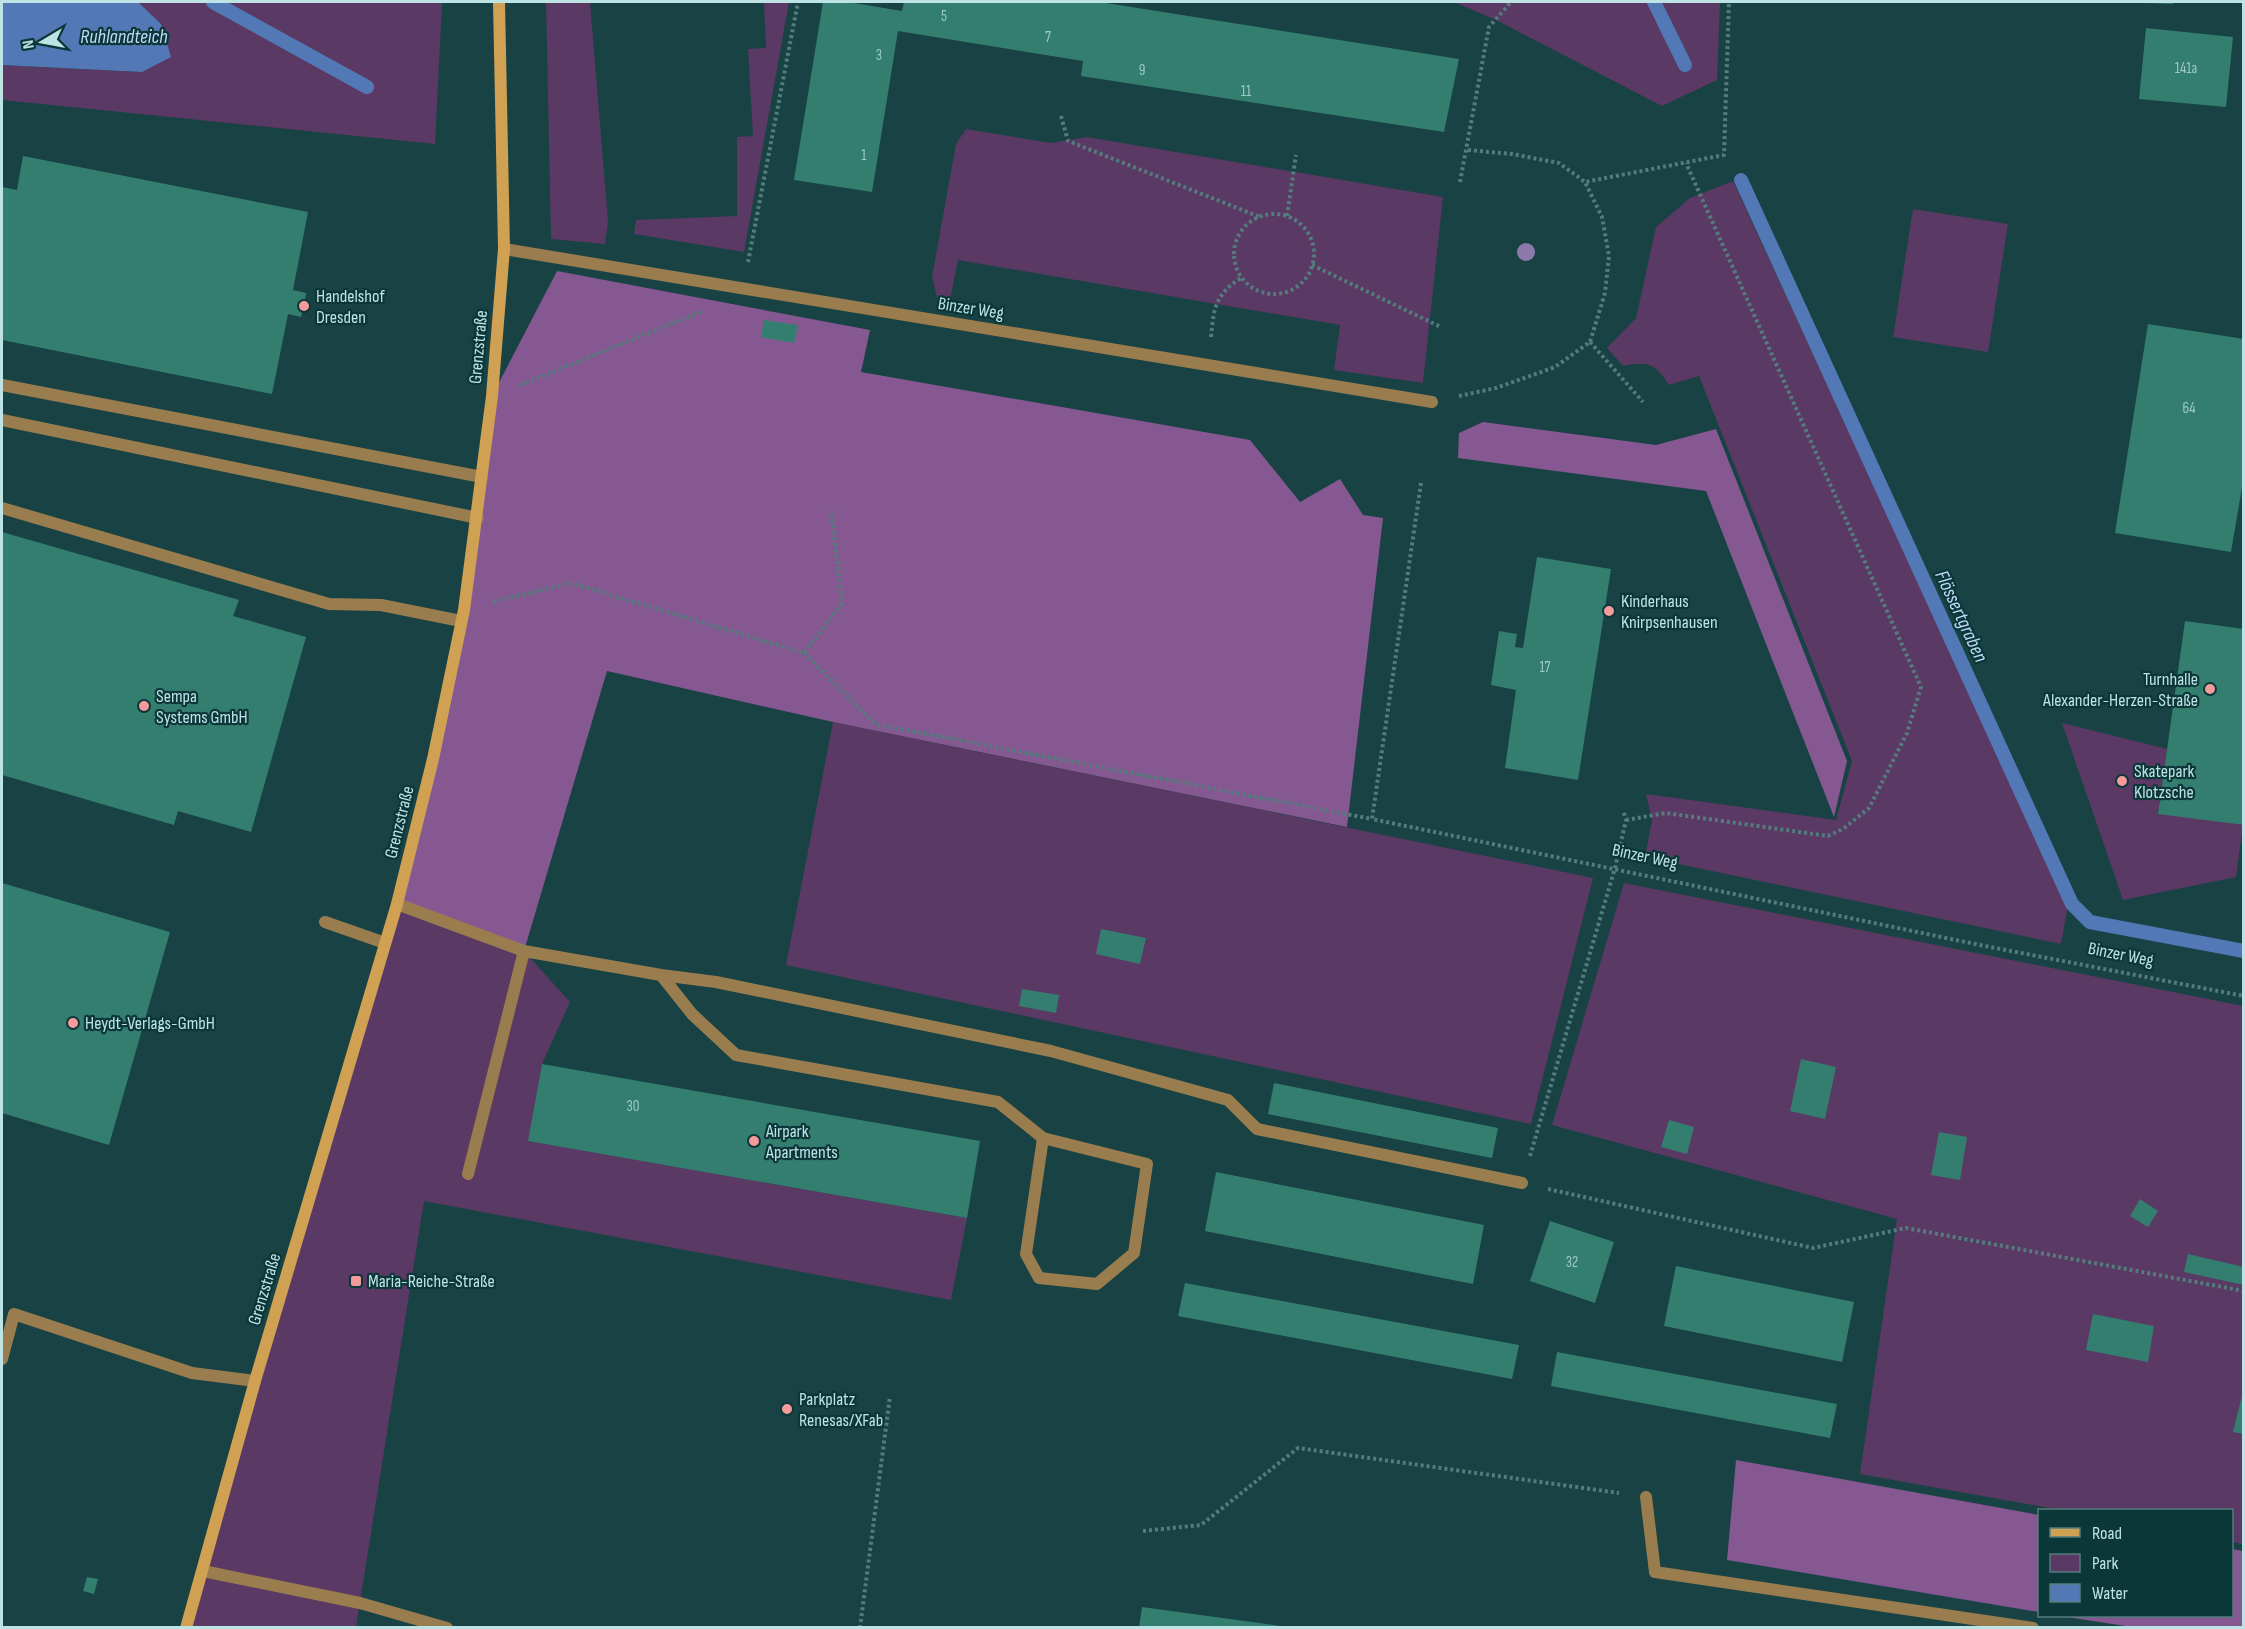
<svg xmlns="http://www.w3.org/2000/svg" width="2245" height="1629" font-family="'Sofia Sans Condensed',sans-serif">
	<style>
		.green { fill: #5a3964 }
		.forest { fill: #865892 }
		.water { fill: #5279b5 }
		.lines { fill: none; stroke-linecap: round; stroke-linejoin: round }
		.stream { stroke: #5279b5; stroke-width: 14 }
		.building { fill: #347e70 }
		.path { stroke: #547c7d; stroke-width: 4; stroke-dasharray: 3 3; stroke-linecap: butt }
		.lane { stroke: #9a7d4e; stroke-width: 12 }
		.street { stroke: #9a7d4e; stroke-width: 12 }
		.secondary { stroke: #d0a153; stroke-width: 12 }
		.tree { fill: #8b7aa9 }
		.poi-dot { fill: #f59b9c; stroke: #0b3739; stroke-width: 2 }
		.labels { text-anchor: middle; stroke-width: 4.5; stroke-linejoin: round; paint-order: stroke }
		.number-label { font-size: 15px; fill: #9ccac7 }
		.poi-label { font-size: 18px; fill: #bee3e4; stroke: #0b3739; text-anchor: start }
		.street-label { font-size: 18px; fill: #bee3e4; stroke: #0b3739 }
		.water-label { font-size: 20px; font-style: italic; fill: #c0d7f9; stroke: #0b3739 }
	</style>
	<rect width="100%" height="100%" fill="#184243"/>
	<path class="green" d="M138 2H442L435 144 2 100V65L142 72 161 24Z
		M546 2H590L608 222 605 244 551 239Z
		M764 2H789L744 252 634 234 636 220 737 216V137L753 136 748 49 766 48Z
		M1454 2H1720L1717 80 1662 106 1496 20Z
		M966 129 1051 143 1087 137 1443 197 1423 383 1334 370 1340 325 958 260 949 305 938 301 932 277 956 144Z
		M1733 181 2068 905 2061 944 1645 857 1652 820 1646 794 1836 820 1852 761 1699 376 1669 385C1655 363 1648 361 1623 366L1607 348 1636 318 1656 227 1690 198Z
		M1913 209 2008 224 1988 352 1893 337Z
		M833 722 1593 878 1531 1124 786 965Z
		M2062 723 2167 749 2158 813 2243 825 2236 877 2123 900Z
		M1624 883 2243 1006V1544L2232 1542V1510H2061L1860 1474 1897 1219 1552 1125Z
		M397 904 524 951 570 1002 542 1064 529 1141 967 1218 951 1300 424 1201 356 1627 187 1628Z"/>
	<path class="forest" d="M557 271 870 330 861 372 1250 440 1300 502 1340 479 1363 515 1383 518 1347 827 833 722 607 671 524 951 397 904 464 610 492 396Z
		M1483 422 1656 445 1716 429 1847 761 1834 817 1706 491 1458 458 1459 433Z
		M1736 1460 2039 1515V1612L1727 1560Z
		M2232 1549 2243 1551V1627H2132L2060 1616H2232Z"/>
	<path class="water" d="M2 2H138L161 24 171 57 142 72 2 65Z"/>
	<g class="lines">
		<path class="stream" d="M213 2 367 87
			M1654 2 1685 65
			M1741 180 2072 904 2090 922 2244 951"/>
	</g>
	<path class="building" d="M823 2H848L902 11 904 2H1100L1459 59 1444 132 1081 76 1083 61 898 31 872 192 794 180Z
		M2148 2H2173V4L2148 3Z
		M2146 28 2233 37 2226 107 2139 99Z
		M23 156 308 212 293 290 306 293 304 306 301 317 288 314 272 394 2 340V187L17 190Z
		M764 320 798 325 794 343 761 337Z
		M2148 324 2244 339V476L2231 552 2115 533Z
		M2 532 239 600 233 616 306 637 251 832 178 811 174 825 2 775Z
		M1537 557 1611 569 1578 780 1505 768 1516 690 1491 685 1499 631 1517 634 1515 647 1523 648Z
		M2185 621 2244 629V825L2158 814Z
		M2 883 170 932 109 1145 2 1113Z
		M1101 929 1146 938 1140 964 1096 954Z
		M1022 989 1059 995 1056 1013 1019 1006Z
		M1801 1059 1836 1067 1825 1119 1790 1111Z
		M542 1064 980 1141 967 1218 528 1141Z
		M1274 1083 1498 1128 1492 1158 1268 1114Z
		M1669 1120 1694 1127 1687 1154 1661 1147Z
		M1939 1132 1967 1137 1960 1180 1931 1175Z
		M1216 1172 1484 1225 1473 1284 1205 1231Z
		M2140 1199 2158 1211 2148 1227 2130 1216Z
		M1550 1221 1614 1242 1595 1303 1530 1281Z
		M2188 1254 2244 1267V1285L2184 1272Z
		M1676 1266 1854 1302 1842 1362 1664 1326Z
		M1185 1283 1519 1345 1512 1379 1178 1316Z
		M2093 1314 2154 1326 2148 1362 2086 1350Z
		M1557 1352 1837 1404 1830 1438 1551 1386Z
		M2244 1387V1434L2233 1432Z
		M87 1577 98 1579 94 1594 83 1591Z
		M1142 1607 1281 1626V1628H1139Z"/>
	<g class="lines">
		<path class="path" d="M1061 116 1068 141 1260 217
			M1468 150 1512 154 1559 163 1585 182
			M1460 182 1489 27 1511 2
			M1234 254a40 40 0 1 1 80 0a40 40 0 1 1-80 0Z
			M1287 216 1296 155
			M748 262 798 2
			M1312 265 1441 327
			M1211 337C1214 307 1215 295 1241 278
			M1590 342 1643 402
			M520 385 703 311
			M1459 396 1496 388 1555 367 1590 342 1605 293 1609 256 1602 217 1585 182 1724 155 1729 2
			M1421 483 1372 819 1980 945 2244 996
			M493 602 571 583 804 653 875 724 1372 819
			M804 653 842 603 831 510
			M1626 820 1666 813 1828 836 1843 829 1869 808 1907 733 1921 687 1686 163
			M1530 1156 1615 868 1626 820 1623 810
			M1548 1189 1813 1248 1906 1228 2244 1291
			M1143 1531 1201 1525 1298 1448 1619 1493
			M860 1628 890 1396"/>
		<path class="lane" d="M2 385 482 477
			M2 420 478 518
			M2 508 329 604 381 605 461 621
			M397 904 524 951 661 975 716 982 1051 1051 1228 1100 1257 1129 1522 1183
			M325 922 385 943
			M661 975 692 1014 736 1055 998 1102 1043 1138 1026 1254 1039 1278 1097 1284 1134 1253 1147 1164 1043 1138
			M468 1174 524 951
			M2 1359 14 1314 192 1373 255 1381
			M1646 1497 1655 1572 2033 1628
			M203 1571 360 1603 447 1628"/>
		<path class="street" d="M504 249 1432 402"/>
		<path class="secondary" d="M186 1628 255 1381 397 904 433 759 464 610 492 396 504 249 499 2"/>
	</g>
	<circle class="tree" cx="1526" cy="252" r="9"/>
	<g class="poi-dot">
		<circle cx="304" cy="306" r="6"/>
		<circle cx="1609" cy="611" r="6"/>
		<circle cx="2210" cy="689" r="6"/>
		<circle cx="144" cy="706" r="6"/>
		<circle cx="2122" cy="781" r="6"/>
		<circle cx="73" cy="1023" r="6"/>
		<circle cx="754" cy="1141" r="6"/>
		<rect x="350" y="1275" width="12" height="12" rx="3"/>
		<circle cx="787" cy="1409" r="6"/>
	</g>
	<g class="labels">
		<g class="number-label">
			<text x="944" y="21">5</text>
			<text x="1048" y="42">7</text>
			<text x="879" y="60">3</text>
			<text x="2186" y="73">141a</text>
			<text x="1142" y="75">9</text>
			<text x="1246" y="96">11</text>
			<text x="864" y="160">1</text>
			<text x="2189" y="413">64</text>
			<text x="1545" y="672">17</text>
			<text x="633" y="1111">30</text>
			<text x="1572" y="1267">32</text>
		</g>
		<g class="poi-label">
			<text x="316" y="302">Handelshof<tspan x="316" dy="21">Dresden</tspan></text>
			<text x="1621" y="607">Kinderhaus<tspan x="1621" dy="21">Knirpsenhausen</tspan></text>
			<text x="2198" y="685" text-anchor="end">Turnhalle<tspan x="2198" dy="21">Alexander-Herzen-Straße</tspan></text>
			<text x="156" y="702">Sempa<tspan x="156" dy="21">Systems GmbH</tspan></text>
			<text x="2134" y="777">Skatepark<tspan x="2134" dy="21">Klotzsche</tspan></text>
			<text x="85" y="1029">Heydt-Verlags-GmbH</text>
			<text x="766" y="1137">Airpark<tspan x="766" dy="21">Apartments</tspan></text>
			<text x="368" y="1287">Maria-Reiche-Straße</text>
			<text x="799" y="1405">Parkplatz<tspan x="799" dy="21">Renesas/XFab</tspan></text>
		</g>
		<g class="street-label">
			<text transform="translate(971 308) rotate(9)" y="6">Binzer Weg</text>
			<text transform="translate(478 347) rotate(-85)" y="6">Grenzstraße</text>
			<text transform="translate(399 822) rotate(-76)" y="6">Grenzstraße</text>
			<text transform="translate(1645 856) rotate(12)" y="6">Binzer Weg</text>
			<text transform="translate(2121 954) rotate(11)" y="6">Binzer Weg</text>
			<text transform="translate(264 1289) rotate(-73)" y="6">Grenzstraße</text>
		</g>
		<g class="water-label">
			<text x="124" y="43">Ruhlandteich</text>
			<text transform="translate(1962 616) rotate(65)" y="7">Flössertgraben</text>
		</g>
	</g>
	<rect width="2245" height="1629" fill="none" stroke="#bee3e4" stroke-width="6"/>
	<rect x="2038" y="1509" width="195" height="108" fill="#0b3739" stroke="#537c7d" stroke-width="1.5"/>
	<rect x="2050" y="1528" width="30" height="9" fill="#d0a153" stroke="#537c7d" stroke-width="1.5"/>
	<text x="2092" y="1539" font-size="18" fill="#bee3e4">Road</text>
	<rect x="2050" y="1554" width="30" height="18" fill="#5a3964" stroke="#537c7d" stroke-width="1.5"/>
	<text x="2092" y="1569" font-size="18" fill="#bee3e4">Park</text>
	<rect x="2050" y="1584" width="30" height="18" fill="#5279b5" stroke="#537c7d" stroke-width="1.5"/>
	<text x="2092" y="1599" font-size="18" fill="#bee3e4">Water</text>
	<g transform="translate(42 42) rotate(260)" stroke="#0b3739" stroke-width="4.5" paint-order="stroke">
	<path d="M0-4.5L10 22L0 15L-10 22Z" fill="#bee3e4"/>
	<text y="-9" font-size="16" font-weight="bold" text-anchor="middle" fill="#bee3e4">N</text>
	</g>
</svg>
